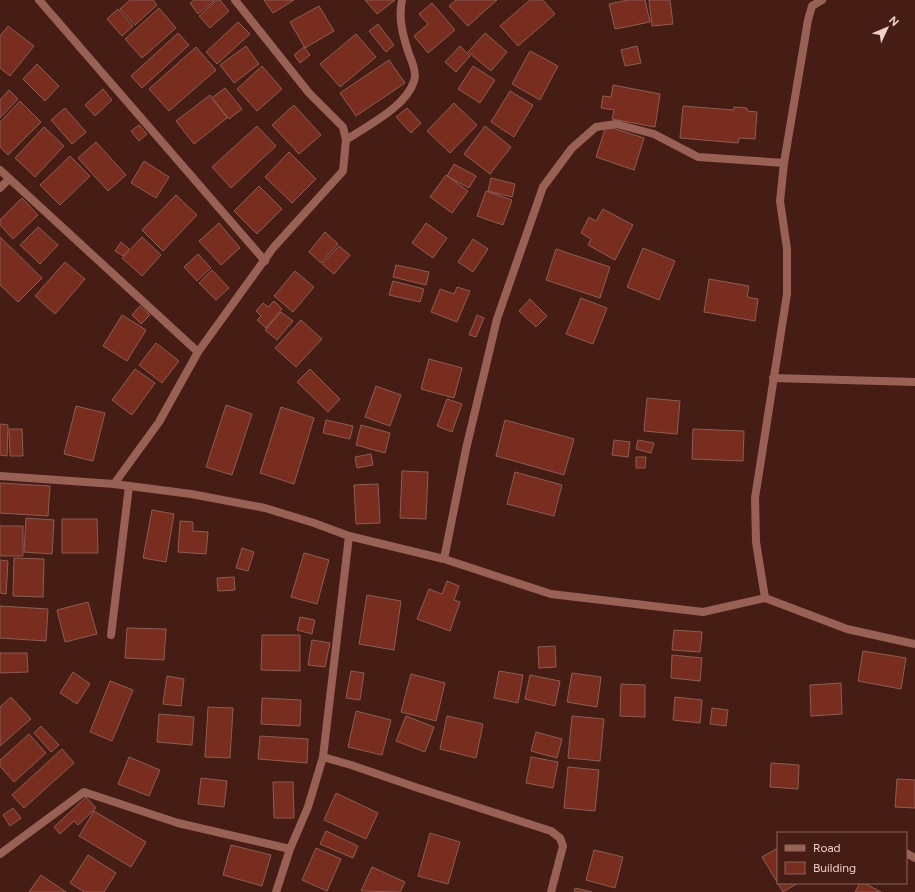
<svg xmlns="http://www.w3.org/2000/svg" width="915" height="892" font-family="Figtree,sans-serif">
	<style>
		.building { fill: #782d1f; stroke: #8c5d53 }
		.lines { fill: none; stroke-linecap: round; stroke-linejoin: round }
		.street { stroke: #996155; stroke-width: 8 }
	</style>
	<rect width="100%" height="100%" fill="#461d15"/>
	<path class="building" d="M130 0H153L157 5 135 25 120 9Z
		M194 0H215L198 14 190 3Z
		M217 0H220L229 11 210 28 199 16Z
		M264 0H294L273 13Z
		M365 0H395L377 14Z
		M456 0H497L468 26 449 6Z
		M530 0H543L555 14 518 46 500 26Z
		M628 0H645L650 22 615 29 609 4Z
		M649 0H670L673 24 652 26Z
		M432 3 455 30 428 53 414 36 428 24 419 14Z
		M319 6 334 31 305 48 290 22Z
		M159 8 176 28 142 58 125 39Z
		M118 9 133 26 122 36 107 19Z
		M238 22 250 34 217 64 206 52Z
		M378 24 394 45 386 52 369 31Z
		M8 26 34 46 10 76 0 68V36Z
		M178 33 189 45 142 88 131 76Z
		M485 33 507 52 491 71 468 52Z
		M356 34 376 57 340 87 320 64Z
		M246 46 259 64 234 83 220 65Z
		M460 46 470 56 456 72 445 62Z
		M637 46 641 63 625 66 621 50Z
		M196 47 216 70 169 111 149 89Z
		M304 47 310 55 300 63 294 55Z
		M530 51 558 66 540 100 512 84Z
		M389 60 405 83 356 116 340 93Z
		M37 64 59 86 45 101 23 79Z
		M262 66 282 89 257 111 237 89Z
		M473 66 495 80 480 103 458 89Z
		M613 85 660 94 655 127 612 119 614 110 601 108 603 96 611 97Z
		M225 88 242 109 229 119 212 98Z
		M103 89 112 100 95 116 85 105Z
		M9 90 18 99 0 118V100Z
		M510 91 533 105 514 137 491 122Z
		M210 95 227 118 194 144 176 121Z
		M20 101 41 122 8 155 0 147V122Z
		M454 103 477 125 450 153 427 131Z
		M294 105 321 135 299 154 272 125Z
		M683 106 734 110V107L747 108V111L757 112 755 139 739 138 738 143 680 138Z
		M65 108 86 132 72 144 51 120Z
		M407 108 421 123 411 133 396 117Z
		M139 125 147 134 139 141 131 131Z
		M257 126 276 146 231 188 212 167Z
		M485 126 511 147 490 174 464 154Z
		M606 126 644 138 634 170 596 157Z
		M44 127 64 146 35 177 15 158Z
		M96 142 126 175 108 191 78 158Z
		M289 152 316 179 292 203 265 177Z
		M70 156 90 176 60 205 40 185Z
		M144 161 169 177 156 198 131 183Z
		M454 164 476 176 469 188 447 176Z
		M446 175 468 191 452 213 430 197Z
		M491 178 515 184 512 197 488 191Z
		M259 186 282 209 257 234 234 211Z
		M486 191 512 200 503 225 477 216Z
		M176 195 197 215 163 251 142 230Z
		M22 198 38 215 13 239 0 225V220Z
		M603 209 633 225 615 260 588 245 591 239 581 233 589 217 596 221Z
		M219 223 240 248 221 265 199 241Z
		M426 223 447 238 433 258 412 243Z
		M38 227 58 245 40 264 20 245Z
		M325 232 338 244 321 263 309 252Z
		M0 237 42 278 18 302 0 285Z
		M142 237 161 255 142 276 122 258Z
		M473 239 488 249 473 272 458 262Z
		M121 242 129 249 123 256 115 251Z
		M339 246 350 255 334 274 322 264Z
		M643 248 675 261 659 300 627 287Z
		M556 249 610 267 600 298 546 280Z
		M198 254 211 268 197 281 184 267Z
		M65 262 85 279 55 314 35 296Z
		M396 265 429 272 426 285 393 277Z
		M212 270 229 288 216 300 199 283Z
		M295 271 314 287 293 312 274 296Z
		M709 279 749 286 747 297 758 299 755 321 704 312Z
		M393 281 424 289 420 302 389 295Z
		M457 287 470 291 457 322 431 312 440 289 454 294Z
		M581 298 607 308 593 344 566 334Z
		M530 299 547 316 536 327 519 311Z
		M274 301 282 309 266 328 257 320 261 316 256 311 263 303 268 307Z
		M140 306 150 315 141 324 132 315Z
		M281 312 293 321 277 340 265 330Z
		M122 315 146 330 127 361 103 346Z
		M477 315 484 318 476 337 469 335Z
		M301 320 322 339 296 367 275 348Z
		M156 343 179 361 162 383 139 365Z
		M429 359 462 368 454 398 421 389Z
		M135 369 155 383 132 415 112 400Z
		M310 369 340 399 328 412 297 382Z
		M376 386 401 395 390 426 365 417Z
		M647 398 680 401 677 434 644 431Z
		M447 399 462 404 452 432 437 426Z
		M226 405 252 414 232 475 206 467Z
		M76 406 105 413 93 461 64 454Z
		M281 407 314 418 294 484 260 473Z
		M326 420 353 426 350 439 323 433Z
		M505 420 574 439 564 475 496 456Z
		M0 424 8 425 7 456 0 455Z
		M361 425 390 433 385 453 356 445Z
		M9 429H22L23 456H10Z
		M693 429 744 431 743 461 692 459Z
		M614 440 630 442 628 457 612 455Z
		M638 440 654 443 651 453 636 449Z
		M371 454 373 465 357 468 355 457Z
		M636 457H646L645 468H636Z
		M402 471 428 472 426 519 400 518Z
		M515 472 562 485 554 516 507 504Z
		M0 483 50 486 48 516 0 513Z
		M378 484 380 523 356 524 354 485Z
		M152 510 174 514 166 562 143 558Z
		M26 518 54 520 52 554 24 552Z
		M62 519H97L98 553H62Z
		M180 521 193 522V531L208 532 206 554 178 552Z
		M0 526H23V556H0Z
		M242 548 254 552 248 571 236 568Z
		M304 553 329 560 317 604 291 597Z
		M14 558 44 559 43 597 13 596Z
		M0 560 8 561 6 594 0 593Z
		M234 577 235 590 218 591 217 578Z
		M447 581 459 586 454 600 460 602 450 631 417 619 429 589 442 594Z
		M367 595 401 601 394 650 359 644Z
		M88 602 97 634 65 642 57 610Z
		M0 606 48 609 46 641 0 638Z
		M300 617 315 620 312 634 297 630Z
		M127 628 166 629 164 660 125 658Z
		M674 630 702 632 700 652 672 650Z
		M262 635H300V671L261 670Z
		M312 640 330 643 325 667 308 665Z
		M555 646 556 667 539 668 538 647Z
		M863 651 906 658 901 689 858 681Z
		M0 653H27L28 672 0 673Z
		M672 655 702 658 700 681 671 678Z
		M351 671 364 673 360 700 346 698Z
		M499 671 523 675 518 703 494 698Z
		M73 672 90 684 77 704 60 693Z
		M572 673 601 677 597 707 567 702Z
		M411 674 445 683 436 721 401 712Z
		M530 675 560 681 555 706 525 699Z
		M167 676 184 679 181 706 163 704Z
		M110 681 133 690 112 741 90 732Z
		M841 683 842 714 811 716 810 685Z
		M621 684 645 685V717L620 716Z
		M11 697 31 719 0 746V707Z
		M675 697 702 700 700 723 673 720Z
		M262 698 301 700 300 726 261 724Z
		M208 707 233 708 230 758 205 757Z
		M712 708 728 710 726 726 710 724Z
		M356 711 391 720 382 755 348 747Z
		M159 714 194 717 192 745 157 742Z
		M406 716 434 727 425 752 396 741Z
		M447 716 483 724 476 758 440 749Z
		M572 716 604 719 600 761 568 758Z
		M41 726 59 745 51 752 34 733Z
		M536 732 562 739 557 758 531 751Z
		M29 734 46 753 14 782 0 766V760Z
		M260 736 308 739 307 763 258 759Z
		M62 749 74 763 24 808 12 795Z
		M129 757 160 770 149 796 118 784Z
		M531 757 558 762 553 788 526 783Z
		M771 763 799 765 798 789 770 787Z
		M568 767 599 770 595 811 564 808Z
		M201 778 227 781 224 807 198 804Z
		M897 779 915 780V808L895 807Z
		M273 782H293L294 818H274Z
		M336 793 378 813 366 839 324 820Z
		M86 797 96 808 78 825 74 821 60 834 54 827Z
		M13 808 21 818 10 826 3 815Z
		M94 811 146 842 131 867 79 836Z
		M326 831 358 846 353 858 320 844Z
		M430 833 460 842 448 884 418 876Z
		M231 845 271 855 262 886 223 875Z
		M316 848 341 859 327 891 302 880Z
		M778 848V883H798L783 892 762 857Z
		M594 850 623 857 615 888 586 880Z
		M88 855 116 873 104 892H84L70 883Z
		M372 867 405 882 400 892 361 891Z
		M41 875 66 892H29Z
		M860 883H864L881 892H855Z
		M575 888 592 892H574Z"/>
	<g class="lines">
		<path class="street" d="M39 0 265 261
			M346 140C368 125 406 107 414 81 417 74 412 61 409 54 403 36 398 19 402 0
			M0 170 198 352
			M0 188 9 179
			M773 378 915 382
			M0 476 114 484 191 494 265 508 314 523 349 536 444 559 551 594 703 612 765 598 847 629 915 644
			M114 484 159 422 198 352 273 248 343 171 346 140 343 127 309 93 235 0
			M444 559 466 449 497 319 543 187 572 148 596 127 616 124 654 134 698 157 784 163
			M765 598 756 542 755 498 787 294V249L780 201 784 163 808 20 812 6 822 0
			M111 635 129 486
			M323 757 351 765 418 788 551 831 560 838 563 846 551 892
			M906 853 915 858
			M0 854 84 792 178 823 290 849
			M276 892 290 849 308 807 323 757 349 536"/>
	</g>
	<rect x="777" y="832" width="130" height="52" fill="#461d15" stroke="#88655d"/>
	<rect x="785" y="845" width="20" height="6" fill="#996155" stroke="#88655d"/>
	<text x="813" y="852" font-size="12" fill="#ecd0c9">Road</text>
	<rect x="785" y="862" width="20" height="12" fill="#782d1f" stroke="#88655d"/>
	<text x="813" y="872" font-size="12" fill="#ecd0c9">Building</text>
	<g transform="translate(887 28) rotate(46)" stroke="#461d15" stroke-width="3" paint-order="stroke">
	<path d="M0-3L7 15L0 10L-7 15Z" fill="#ecd0c9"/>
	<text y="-6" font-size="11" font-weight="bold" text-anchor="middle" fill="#ecd0c9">N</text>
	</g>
</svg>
